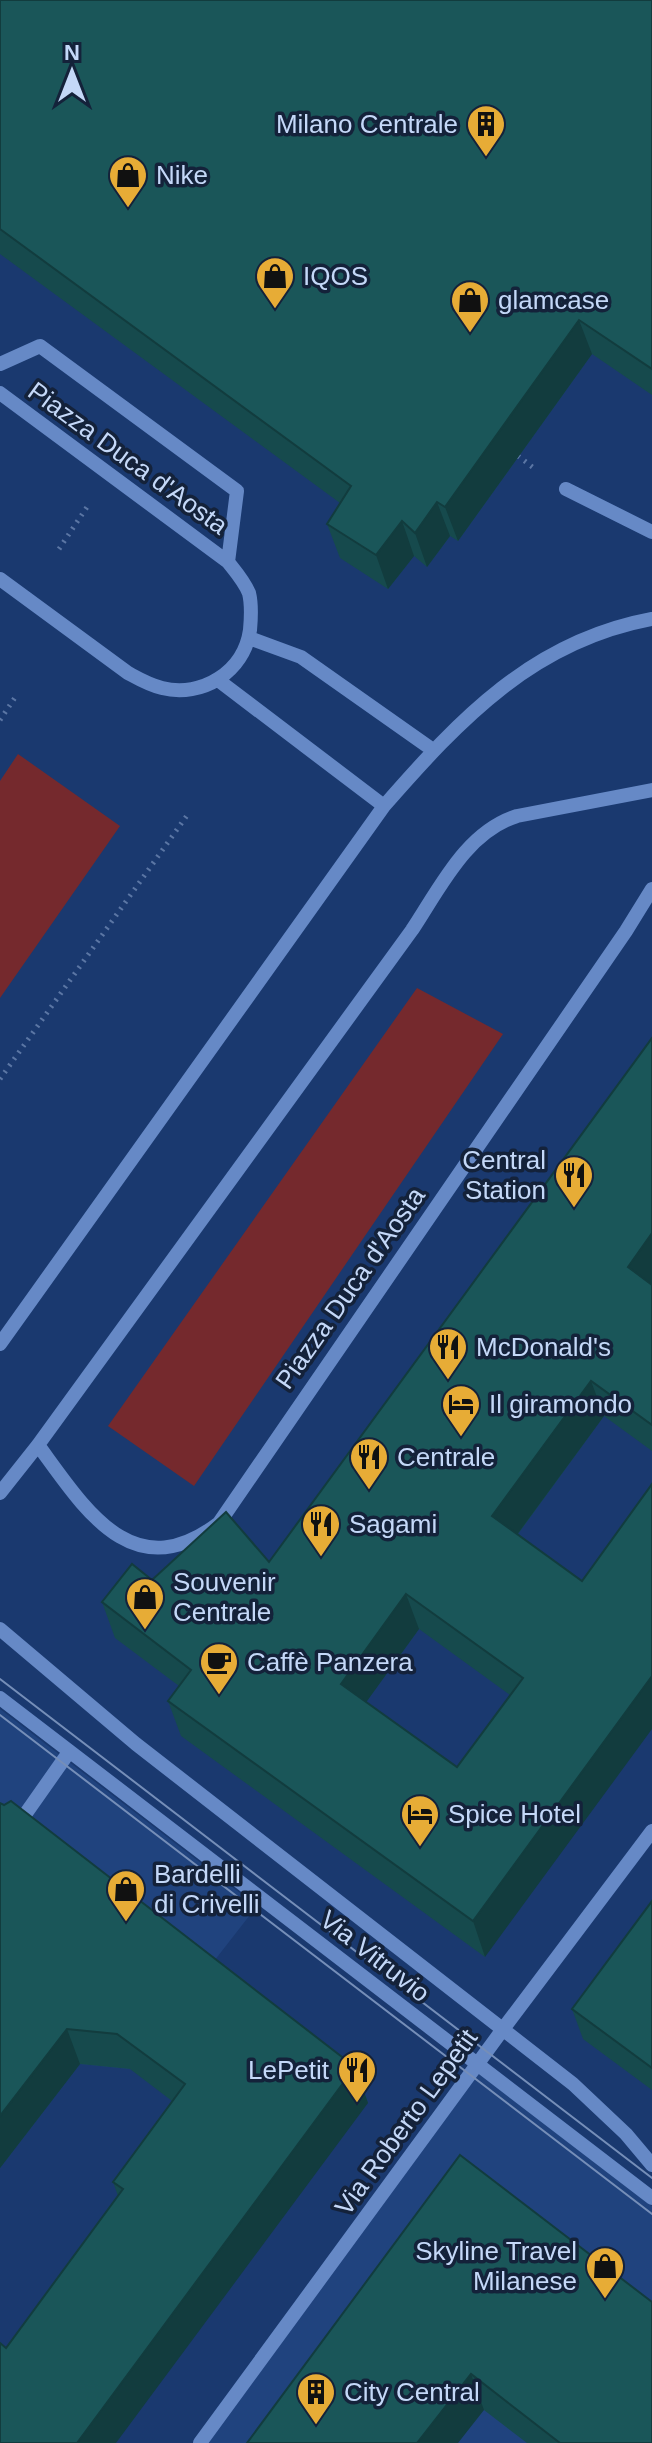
<svg xmlns="http://www.w3.org/2000/svg" width="652" height="2443" font-family="Arial,sans-serif">
	<style>
		.built { fill: #20437e }
		.green { fill: #75292d }
		.lines { fill: none; stroke-linecap: round; stroke-linejoin: round }
		.path { stroke: #5b76a4; stroke-width: 5; stroke-dasharray: 2 6; stroke-linecap: butt }
		.minor { stroke: #6689c6; stroke-width: 14 }
		.tram { stroke: #758eb8; stroke-width: 2 }
		.wall { fill: #164a4d; fill-rule: evenodd }
		.shaded-wall { fill: #123c3e }
		.building { fill: #1a5659; stroke: #123c3e; stroke-width: 2; fill-rule: evenodd }
		.labels { text-anchor: middle; stroke-width: 7; stroke-linejoin: round; paint-order: stroke }
		.poi-label { font-size: 26px; fill: #c4d8f8; stroke: #14223a; text-anchor: start }
		.street-label { font-size: 26px; fill: #c4d8f8; stroke: #14223a }
	</style>
	<rect width="100%" height="100%" fill="#1a396f"/>
	<path class="built" d="M0 1709 257 1906 130 2069 80 2064 57 2092 0 2052Z
		M477 2072 652 2206V2443H204Z"/>
	<path class="green" d="M18 754 120 826 0 998V781Z
		M417 988 503 1034 194 1486 108 1426Z"/>
	<g class="lines">
		<path class="path" d="M518 456 535 469
			M59 549 87 507
			M0 720 16 696
			M0 1079 188 814"/>
		<path class="minor" d="M0 364 40 346 237 491 228 562
			M0 393 228 562C236 572 244 581 249 593 252 605 251 619 250 630 244 672 202 698 162 688 149 685 139 679 128 673L0 579
			M566 489 652 532
			M249 638 301 657 433 750
			M218 680 384 806
			M0 1344 384 806C460 719 533 641 652 619
			M38 1445C85 1509 133 1589 219 1523L626 931 652 889
			M0 1493 38 1445 412 930C440 888 466 832 517 816L652 790
			M0 1629 136 1744 573 2084 626 2134 652 2165
			M0 1698 652 2198
			M17 1826 69 1752
			M200 2443 503 2029 652 1831"/>
		<path class="tram" d="M0 1679 652 2178
			M0 1715 652 2214"/>
	</g>
	<path class="wall" d="M0 0H652V395L592 354 458 541 450 536 427 567 414 556 388 589 340 558 327 524 340 503 0 254Z
		M652 1038V1451L604 1416 518 1534 582 1581 485 1957 181 1736 168 1701 179 1686 115 1638 102 1602 152 1580 269 1562ZM419 1629 510 1695 457 1767 366 1702Z
		M0 1803 355 2067 368 2103 6 2348 118 2196 113 2182 172 2101 130 2069 80 2064 0 2168Z
		M652 1901V2090L583 2039 572 2009Z
		M652 2302V2443H527L484 2410 247 2443Z"/>
	<path class="shaded-wall" d="M579 320 592 354 458 541 445 507Z
		M437 502 450 536 427 567 415 533Z
		M402 521 414 556 388 589 376 555Z
		M652 1233V1286L628 1267Z
		M591 1381 604 1416 505 1551 492 1516Z
		M406 1594 419 1629 354 1719 341 1684Z
		M652 1676V1729L485 1957 473 1921Z
		M67 2029 80 2064 0 2168V2116Z
		M355 2067 368 2103 116 2443H77Z
		M471 2374 484 2410 458 2443H417Z"/>
	<path class="building" d="M0 0H652V369L579 320 445 507 437 502 415 533 402 521 376 555 327 524 351 486 0 229Z
		M652 1038V1233L628 1267 652 1285V1425L591 1381 492 1516 582 1581 652 1484V1676L473 1921 168 1701 191 1670 102 1602 132 1564 152 1580 226 1512 269 1562ZM406 1594 523 1678 457 1767 341 1684Z
		M11 1801 355 2067 77 2443H0V2343L6 2348 123 2189 113 2182 185 2084 117 2034 67 2029 0 2116V1803L4 1805Z
		M652 1901V2068L572 2009Z
		M460 2155 652 2302V2443H560L471 2374 417 2443H247Z"/>
	<defs>
		<g id="building-pin" transform="scale(2)"><path d="M0 17L-7.5 6A9.5 9.5 0 1 1 7.5 6Z" fill="#e7ac36" stroke="#14223a"/><path d="M-4-6H4V6H1V3H-1V6H-4ZM-2.5-4.3h1.7v1.8h-1.7ZM.8-4.3h1.7v1.8H.8ZM-2.5-1h1.7V.8h-1.7ZM.8-1h1.7V.8H.8Z" fill="#111"/></g>
		<g id="shop-pin" transform="scale(2)"><path d="M0 17L-7.5 6A9.5 9.5 0 1 1 7.5 6Z" fill="#e7ac36" stroke="#14223a"/><path d="M-5-2.5h2.3a2.7 3.5 0 0 1 5.4 0H5L5.5 6h-11ZM-1.5-2.5h3a1.5 2.3 0 0 0-3 0Z" fill="#111"/></g>
		<g id="restaurant-pin" transform="scale(2)"><path d="M0 17L-7.5 6A9.5 9.5 0 1 1 7.5 6Z" fill="#e7ac36" stroke="#14223a"/><path d="M-5-6h1v4h1v-4h1v4h1v-4h1v5L-1.5 .5V6h-2V.5L-5-1ZM5-6V6H3V1.5H1.5Q1.5-4 5-6Z" fill="#111"/></g>
		<g id="hotel-pin" transform="scale(2)"><path d="M0 17L-7.5 6A9.5 9.5 0 1 1 7.5 6Z" fill="#e7ac36" stroke="#14223a"/><path d="M-6-4.5h1.5V1H6V5H4.5V3h-9V5H-6ZM-4 0a1.8 1.8 0 1 1 3.6 0ZM.5 0V-2.5h3Q6-2.5 6 0Z" fill="#111"/></g>
		<g id="cafe-pin" transform="scale(2)"><path d="M0 17L-7.5 6A9.5 9.5 0 1 1 7.5 6Z" fill="#e7ac36" stroke="#14223a"/><path d="M-5.5-4.5H6V0H3Q3 3.5 0 3.5H-2.5Q-5.5 3.5-5.5 0ZM3-3.2v2h1.7v-2ZM-6 4.5H4V6H-6Z" fill="#111"/></g>
	</defs>
	<g fill-rule="evenodd">
		<use href="#building-pin" x="486" y="124"/>
		<use href="#shop-pin" x="128" y="175"/>
		<use href="#shop-pin" x="275" y="276"/>
		<use href="#shop-pin" x="470" y="300"/>
		<use href="#restaurant-pin" x="574" y="1175"/>
		<use href="#restaurant-pin" x="448" y="1347"/>
		<use href="#hotel-pin" x="461" y="1404"/>
		<use href="#restaurant-pin" x="369" y="1457"/>
		<use href="#restaurant-pin" x="321" y="1524"/>
		<use href="#shop-pin" x="145" y="1597"/>
		<use href="#cafe-pin" x="219" y="1662"/>
		<use href="#hotel-pin" x="420" y="1814"/>
		<use href="#shop-pin" x="126" y="1889"/>
		<use href="#restaurant-pin" x="357" y="2070"/>
		<use href="#shop-pin" x="605" y="2266"/>
		<use href="#building-pin" x="316" y="2392"/>
	</g>
	<g class="labels">
		<g class="poi-label">
			<text x="458" y="133" text-anchor="end">Milano Centrale</text>
			<text x="156" y="184">Nike</text>
			<text x="303" y="285">IQOS</text>
			<text x="498" y="309">glamcase</text>
			<text x="546" y="1169" text-anchor="end">Central<tspan x="546" dy="30">Station</tspan></text>
			<text x="476" y="1356">McDonald's</text>
			<text x="489" y="1413">Il giramondo</text>
			<text x="397" y="1466">Centrale</text>
			<text x="349" y="1533">Sagami</text>
			<text x="173" y="1591">Souvenir<tspan x="173" dy="30">Centrale</tspan></text>
			<text x="247" y="1671">Caffè Panzera</text>
			<text x="448" y="1823">Spice Hotel</text>
			<text x="154" y="1883">Bardelli<tspan x="154" dy="30">di Crivelli</tspan></text>
			<text x="329" y="2079" text-anchor="end">LePetit</text>
			<text x="577" y="2260" text-anchor="end">Skyline Travel<tspan x="577" dy="30">Milanese</tspan></text>
			<text x="344" y="2401">City Central</text>
		</g>
		<g class="street-label">
			<text transform="translate(128 458) rotate(36)" y="9">Piazza Duca d'Aosta</text>
			<text transform="translate(350 1288) rotate(-55)" y="9">Piazza Duca d'Aosta</text>
			<text transform="translate(375 1956) rotate(38)" y="9">Via Vitruvio</text>
			<text transform="translate(406 2122) rotate(-54)" y="9">Via Roberto Lepetit</text>
		</g>
	</g>
	<g transform="translate(72 72)" stroke="#14223a" stroke-width="6" paint-order="stroke">
	<path d="M0-6L14 30L0 20L-14 30Z" fill="#c4d8f8"/>
	<text y="-12" font-size="22" font-weight="bold" text-anchor="middle" fill="#c4d8f8">N</text>
	</g>
</svg>
